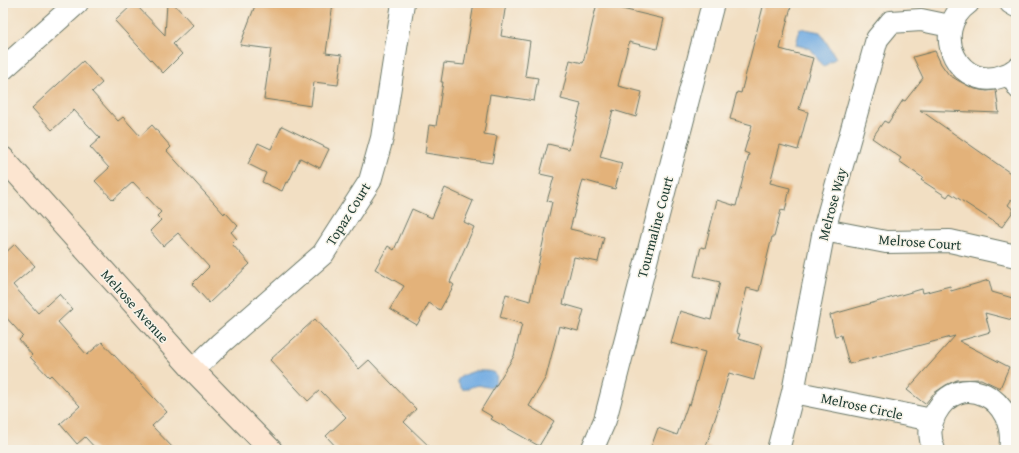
<svg xmlns="http://www.w3.org/2000/svg" width="1019" height="453" font-family="'Gentium Book Plus',serif">
	<style>
		.water { fill: #72ace2; stroke: #48748b }
		.building { fill: #e3b27a }
		.lines { fill: none; stroke-linecap: round; stroke-linejoin: round }
		.lane-casing { stroke: #697666; stroke-width: 16 }
		.street-casing { stroke: #697666; stroke-width: 24 }
		.secondary-casing { stroke: #697666; stroke-width: 24 }
		.lane { stroke: #fff; stroke-width: 14 }
		.street { stroke: #fff; stroke-width: 22 }
		.secondary { stroke: #fce5d0; stroke-width: 22 }
		.labels { text-anchor: middle; stroke-width: 3; stroke-linejoin: round; paint-order: stroke }
		.street-label { font-size: 14px; fill: #1f3d34; stroke: #f7f3e8 }
	</style>
	<rect width="100%" height="100%" fill="#f7f3e8"/>
	<filter id="ink" filterUnits="userSpaceOnUse"><feTurbulence type="fractalNoise" baseFrequency=".025" numOctaves="2"/><feDisplacementMap in="SourceGraphic" scale="8" xChannelSelector="R" yChannelSelector="G"/><feConvolveMatrix kernelMatrix="1 2 1 2 8 2 1 2 1" color-interpolation-filters="sRGB"/></filter>
	<filter id="wash" filterUnits="userSpaceOnUse"><feTurbulence type="fractalNoise" baseFrequency=".012" numOctaves="4" result="noise"/><feDisplacementMap in="SourceGraphic" scale="16" xChannelSelector="R" yChannelSelector="G"/><feGaussianBlur stdDeviation="0.9" result="paint"/><feColorMatrix in="noise" values="0 0 0 0 0 0 0 0 0 0 0 0 0 0 0 0 0 1.4 0 .05"/><feComposite in="paint" operator="in"/></filter>
	<g filter="url(#wash)">
		<rect width="100%" height="100%" fill="#f2dfc3"/>
		<path class="water" d="M800 28 820 32 836 58 823 67 811 49 796 45Z
			M475 371C485 371 502 369 495 384 485 391 483 383 475 386 469 387 468 390 462 389L458 383V379L461 376Z"/>
		<g id="blocks">
			<path class="building" d="M134 3 165 35 167 3H173L193 25 173 44 182 54 163 73 115 21Z
				M256 3H333L326 53 342 55 338 85 314 82 311 106 264 99 271 49 240 45Z
				M474 3H506L501 36 530 41 525 76 538 78 534 101 490 94 484 134 497 136 492 163 425 153 429 125 436 126 443 82H441L444 63 464 65Z
				M597 3 664 19 657 49 629 42 618 86 642 92 636 117 613 110 600 157 622 163 615 189 583 180 570 229 604 237 598 262 574 257 563 304 584 310 578 331 559 326 546 377 529 406 554 421 539 446 491 419 493 417 481 410 514 356 522 324 500 317 506 294 530 301 552 202 547 201 554 177 540 174 548 144 569 149 581 104 561 99 570 60 583 63Z
				M764 3H792L780 49 813 58 799 109 808 112 798 150 780 145 770 183 790 188 785 211 781 210 774 237H772L759 291 747 288 736 333 740 334 738 339 762 346 754 380 729 373 720 404 706 446 711 448V450H650L658 428 677 435 688 404 690 405 705 352 671 343 680 311 711 320 720 282 694 276 701 247 705 248 717 200 736 206 749 154 744 152 752 125 730 119 737 92 741 93Z
				M935 51 941 64 949 75 959 81 975 89 987 91 996 90 999 113 920 110 1016 177V193L1008 205 1014 210 1002 227 950 193 947 197 921 180 923 178 899 161 901 158 872 138 884 121 888 123 903 100 905 101 923 78 913 57Z
				M83 61 102 83 92 92 118 121 123 117 140 136 152 125 171 147 167 151 224 214 225 212 238 226 231 232 237 239 232 244 250 264 209 303 192 284 209 267 178 233 163 246 150 231 161 220 157 216 161 212 133 182 113 200 95 181 109 168 90 147 100 138 74 110 52 130 32 108Z
				M282 126 329 149 320 168 300 158 288 183 286 182 282 191 262 182 266 173 248 164 258 143 271 149Z
				M445 188 473 201 464 222 474 227 450 282 454 285 440 310 429 303 417 325 390 309 404 286 375 269 388 246 394 250 412 209 432 218Z
				M15 244 35 266 13 285 38 313 59 294 72 309 58 322 87 355 102 342 167 412 152 426 175 450H97L85 437 77 444 60 424 80 406 51 375 49 377 30 357 32 355 19 340 23 336 3 314V255Z
				M989 280 992 292 1016 299V321L985 313 990 332 959 341 1009 367 1000 388 981 379 957 380 946 385 934 393 925 404 907 390 955 336 849 364 841 335 835 336 830 315 922 289 923 293 950 286 951 291Z
				M315 319 359 369 369 360 416 409 404 422 433 450H339L326 436 346 417 320 390 308 401 270 360Z"/>
		</g>
	</g>
	<g filter="url(#ink)">
		<use href="#blocks" fill-opacity="0" stroke="#697666" stroke-width="1"/>
		<g class="lines">
			<g class="lane-casing">
				<path id="lane" d="M1006 75 1016 91"/>
			</g>
			<g class="street-casing">
				<path id="street" d="M968 3C928 32 960 94 1005 75 1009 74 1013 71 1016 69
					M1011 3 1016 6
					M3 69 77 3
					M824 230 886 242 950 241 1016 256
					M193 370 221 343 323 254 370 181 382 138 403 3
					M793 392 932 420
					M592 450 605 420 713 3
					M778 450 793 392 824 230 877 39 891 22 921 20 950 26
					M934 450C929 438 929 426 935 414 959 368 1019 397 1010 450"/>
			</g>
			<g class="secondary-casing">
				<path id="secondary" d="M3 158 193 370 271 450"/>
			</g>
			<use href="#lane" class="lane"/>
			<use href="#street" class="street"/>
			<use href="#secondary" class="secondary"/>
		</g>
	</g>
	<g class="labels">
		<g class="street-label">
			<text transform="translate(832 204) rotate(-75)" y="5">Melrose Way</text>
			<text transform="translate(348 214) rotate(-58)" y="5">Topaz Court</text>
			<text transform="translate(655 227) rotate(-75)" y="5">Tourmaline Court</text>
			<text transform="translate(920 242) rotate(4)" y="5">Melrose Court</text>
			<text transform="translate(135 306) rotate(48)" y="5">Melrose Avenue</text>
			<text transform="translate(862 406) rotate(12)" y="5">Melrose Circle</text>
		</g>
	</g>
	<rect width="1019" height="453" fill="none" stroke="#f7f3e8" stroke-width="16"/>
</svg>
